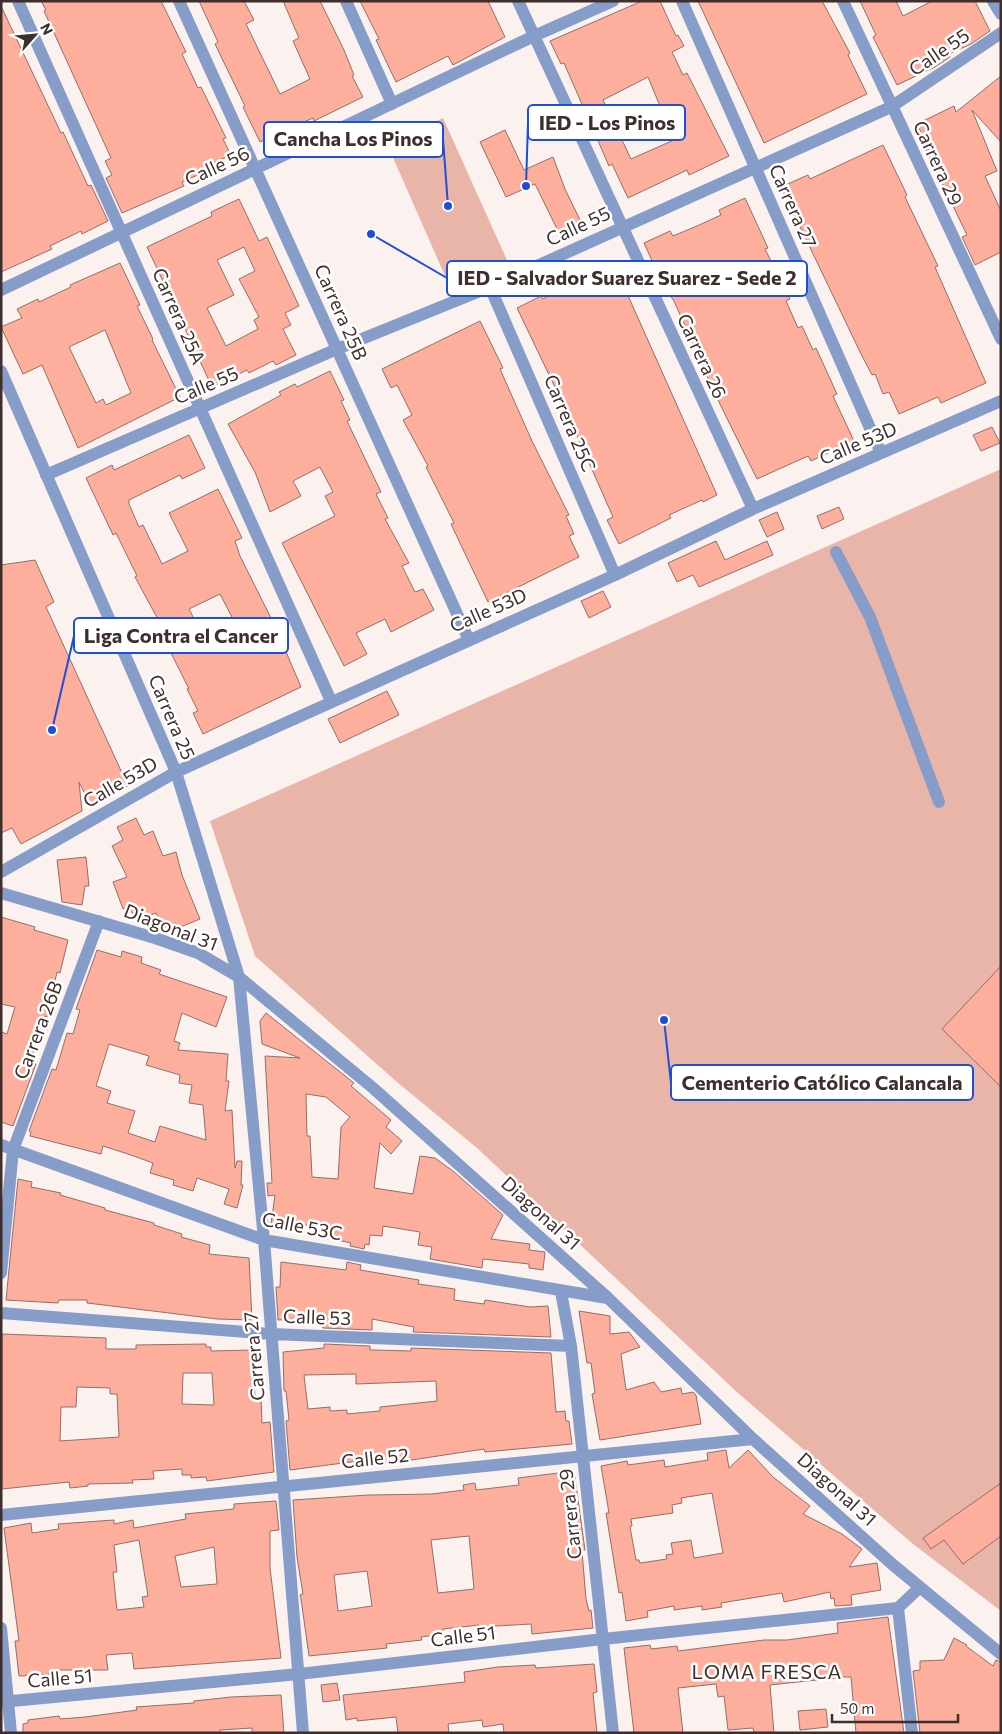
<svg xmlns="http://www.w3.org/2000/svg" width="1002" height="1734" font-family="Commissioner,sans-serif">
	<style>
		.green { fill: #eab5a9 }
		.building { fill: #fdae9c; stroke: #936f67; fill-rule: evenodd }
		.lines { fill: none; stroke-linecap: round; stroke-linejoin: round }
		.minor { stroke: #879dc9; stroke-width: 12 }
		.labels { text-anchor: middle; stroke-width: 5; stroke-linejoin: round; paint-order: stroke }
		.street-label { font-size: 19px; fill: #3f2f2c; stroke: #fff }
		.neighbourhood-label { font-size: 20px; letter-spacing: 1px; fill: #3f2f2c; stroke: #fff }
		.leader { fill: none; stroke: #1d4ed8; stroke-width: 2 }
		.callout-dot { fill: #1d4ed8; stroke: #fff; stroke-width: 2 }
		.callout { fill: #fff; stroke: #1d4ed8; stroke-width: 2 }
		.callout-label { font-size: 20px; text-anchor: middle; font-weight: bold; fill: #3f2f2c }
	</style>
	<rect width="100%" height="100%" fill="#fbf2f0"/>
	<path class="green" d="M443 118 507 260 449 285 387 144Z
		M1001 469V1611L913 1544 738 1393 477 1148 398 1083 255 956 210 821Z"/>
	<path class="building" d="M41 1H161L186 52 182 54 198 88 201 87 226 138 223 139 231 155 207 166 209 170 182 182 184 186 122 213 106 178 112 175 105 161 111 158 44 11 46 10Z
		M199 1H244L254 20 246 24 280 94 310 79 293 41 299 38 283 1H320L344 50 354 75 352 76 363 97 314 121 313 118 260 142 243 107 245 106 215 44 218 42Z
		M360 1H488L505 37 453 65 448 56 396 82 376 40 379 39Z
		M642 1H660L676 36 678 35 684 46 672 52 683 75 687 73 729 156 689 175 687 170 628 198 612 164 609 166 564 63 561 64 550 41ZM648 77 674 140 631 159 603 100Z
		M698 1H822L850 53 848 55 867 94 764 143Z
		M860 1H896L903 16 932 1H975L990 31 971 44 949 54 950 57 935 67 897 85 873 37 876 35Z
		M1 6 61 133 63 132 88 186 91 185 108 221 82 234 81 231 50 246 52 249 1 272Z
		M1001 76V142L972 110 997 171 985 176 1001 211V252L975 265 962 237 967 235 926 150 929 149 917 124 954 106 956 112Z
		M505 130 524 170 553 157 565 189 582 224 560 235 535 184 506 197 480 142Z
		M883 145 907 195 905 197 938 266 935 267 986 383 941 403 938 397 899 414 889 392 883 394 875 374 872 375 861 354 781 187 808 175 810 179Z
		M745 198 768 248 765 249 790 299 786 301 798 328 802 326 813 350 816 348 837 394 833 396 854 441 811 461 808 456 757 479 713 390 674 301 663 285 644 243 670 231 673 236 697 226 721 215 719 210Z
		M239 199 259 241 267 237 299 306 285 313 291 325 283 329 296 355 276 365 273 361 249 373 247 370 212 387 147 247 212 216 211 212ZM244 247 255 271 239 279 259 317 254 320 258 329 226 346 207 308 234 295 217 260Z
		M613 262 717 495 703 502 702 500 669 515 671 518 619 544 607 520 613 517 564 406 517 308 541 296 543 299Z
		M120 263 140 305 137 306 153 339 152 340 180 397 78 448 42 365 23 374 1 327 22 318 17 309 38 299 39 302 71 287 70 285ZM105 330 131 393 106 405 103 399 96 403 69 347Z
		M480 321 503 368 500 369 532 441 569 515 566 516 574 534 569 536 579 557 488 602 451 524 454 523 426 467 428 466 403 420 412 415 397 385 391 388 382 369Z
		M330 371 344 400 341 401 350 420 347 421 381 492 376 494 388 518 385 519 409 563 402 566 415 592 423 589 434 610 391 632 385 619 356 633 367 654 344 666 282 543 335 516 325 496 333 492 320 467 293 481 301 496 270 512 255 472 228 424 281 395 279 392 295 384 297 387Z
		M992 427 1000 443 981 451 973 435Z
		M189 435 205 468 182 479 180 475 129 500V504L139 527 143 525 162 564 188 551 169 513 218 489 242 538 235 541 240 556 275 626 301 687 203 734 193 713 198 711 187 689H189L165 641 161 642 154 626 160 623 135 577 137 576 116 533 113 535 86 478 112 465 114 470ZM220 594 234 621 203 636 189 609Z
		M839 507 844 519 822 529 817 516Z
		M777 512 784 529 767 537 759 520Z
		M716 541 725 560 767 541 773 555 699 587 693 575 677 582 668 563Z
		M35 560 54 602 46 607 128 786 91 806 79 782 82 811 21 844 12 828 1 833V565Z
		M603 591 611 607 589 618 581 601Z
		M387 691 399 715 340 743 328 719Z
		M136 818 144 835 153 831 163 856 176 852 182 875 200 919 178 928 176 923 163 928 156 913 140 919 138 915 132 913 129 907 123 909 113 882 127 877 112 846 123 840 117 827Z
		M86 857 89 886H85L82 905 62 902 57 860Z
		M1 917 35 927 34 930 68 940 60 973 57 972 47 1017 44 1016 30 1063 36 1064 13 1126 1 1122V1032L7 1034 15 1007 1 1004Z
		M97 950 121 957 122 951 142 957 141 963 161 970 159 974 227 997 216 1027 182 1013 174 1041 180 1043 178 1050 228 1054 226 1081H229L225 1111 232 1110 235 1168 237 1161H242L241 1185H243L237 1208 224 1204 229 1189 197 1178 193 1191 173 1185 174 1180 150 1173 153 1163 131 1155 103 1146 101 1154 30 1136 31 1132 29 1131 52 1069 56 1070 67 1033 73 1034 80 1010 76 1009ZM109 1044 149 1056 146 1065 180 1075 179 1083 192 1085 189 1103 203 1105 206 1140 160 1126 155 1142 128 1133 135 1111 107 1103 111 1091 96 1086Z
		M1001 966V1087L942 1029Z
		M266 1013 354 1083 351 1086 391 1120 386 1127 402 1141 391 1154 380 1143 374 1188 413 1194 420 1156 435 1158 453 1171 503 1215 491 1239 530 1244 529 1250 545 1252 543 1270 529 1268V1264L483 1259 482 1268 430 1259 432 1247 418 1245 420 1232 383 1226 382 1236 370 1235 369 1245 365 1244 364 1249 350 1246 351 1243 332 1239 335 1227 293 1224 292 1229 271 1224 275 1195 268 1196 267 1183H272L265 1056 300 1058 262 1044 260 1021ZM306 1094 326 1097 350 1117 341 1127 338 1179 312 1177 310 1136H307Z
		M18 1179 32 1182 31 1187 61 1193 60 1195 105 1208V1210L154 1223V1225L182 1234 181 1237 210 1245 209 1254 249 1258 252 1320 217 1319 161 1312 87 1303V1300H59L58 1303 6 1300Z
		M281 1262 346 1270 347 1262 361 1265 360 1270 419 1280 418 1284 455 1289 454 1300 484 1304 485 1300 530 1307 548 1306 551 1337 413 1332 414 1327 372 1319V1330L323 1328 322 1322 303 1323V1321H296V1319L278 1320 276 1287H280Z
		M579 1311 610 1316V1334L629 1332 640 1347 621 1354 626 1390 654 1382 661 1392 681 1388 682 1394 693 1392 696 1395 701 1424 600 1440 592 1394 595 1393 591 1363H587Z
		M2 1334 106 1338V1349H136V1345L206 1344V1347H211V1351L253 1350 255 1399 261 1398 262 1423 270 1422 274 1472 207 1481 206 1477 191 1478V1475H182V1469L153 1471 154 1479 132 1480 133 1483 88 1484V1486L70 1488 69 1482 2 1489ZM183 1373H212L214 1405 182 1404ZM77 1387 110 1388V1394H117L119 1437 60 1441 61 1407H76Z
		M324 1344 370 1346V1350H373L411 1351V1348L551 1353 556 1412 565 1411 566 1421H569L572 1444 485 1452 484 1449 405 1461 383 1463V1460L366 1462V1460L290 1470 286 1421 289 1420 286 1391H284L283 1352 324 1348ZM356 1374V1384L436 1381 437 1401 380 1407V1411L347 1414V1410L330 1411V1407L308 1409 304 1375Z
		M726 1450 729 1468 748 1450 773 1477 810 1506 803 1514 842 1534 862 1549 849 1567 877 1563 881 1590 851 1595 852 1605 835 1606 834 1598 831 1599 830 1592 784 1602 782 1593 721 1603 722 1607 702 1610V1606L674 1610V1606L647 1611 648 1617 626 1621 622 1592 619 1593 606 1513H609L601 1466 627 1461 628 1465 664 1460 665 1467 708 1460 707 1453ZM712 1493 723 1553 694 1558 691 1540 671 1543 673 1554 666 1555 667 1559 640 1563 639 1560H636L630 1527 632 1526 631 1519 673 1513 672 1505 682 1503 681 1498Z
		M574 1471 585 1550 582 1551 586 1599 589 1611 591 1610 593 1628 532 1634 531 1624 479 1627V1625L443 1629V1634L421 1637 422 1640 386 1644 387 1648 309 1656 301 1599 300 1595 303 1594 297 1557 293 1500 368 1495 432 1494 464 1490 463 1485 475 1483 476 1490 519 1485 518 1478ZM469 1536 474 1589 438 1593 431 1540ZM367 1571 372 1606 338 1611 334 1575Z
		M1001 1483V1536L963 1564 944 1540 931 1549 923 1538Z
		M276 1501 279 1530 270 1531V1568L281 1658 134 1669 132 1653 106 1655 108 1670H56V1674L19 1676 15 1641H19L4 1528 31 1523 32 1533 59 1529 58 1524 114 1520V1524L133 1520 134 1528 186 1519 185 1514 234 1509V1504ZM139 1540 148 1596 142 1597 144 1607 117 1610 113 1572H117L114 1545ZM214 1547 217 1584 181 1587 175 1556Z
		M888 1617 904 1733H856L851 1677H844L770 1685 774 1733H754L753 1728 728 1730 724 1696 718 1697 716 1684 678 1688 683 1733H634L624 1648 650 1645 651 1649 677 1646 678 1651 764 1640H787L838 1633 837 1623Z
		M954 1638 967 1645 966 1646 993 1666 996 1660 1001 1662V1733H920L913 1671 920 1670V1661L944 1660Z
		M594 1664 597 1692 593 1693 597 1733H504L503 1724 483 1727 482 1720 448 1724 449 1733H398L396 1717 357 1721V1718L346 1720 343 1695 465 1682 464 1672 498 1667 535 1665 536 1668Z
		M337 1683 340 1700 323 1702 321 1685Z
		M281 1695 284 1733H252V1728L220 1730V1733H23V1724L28 1723V1720L59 1716 60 1719 85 1717 137 1710 136 1707 194 1703V1701L231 1697Z
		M826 1709 828 1727 800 1730 798 1711Z"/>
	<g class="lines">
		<path class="minor" d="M18 1 331 701
			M179 1 468 638
			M346 1 392 104
			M518 1 753 509
			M682 1 881 453
			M843 1 1001 339
			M993 1 1001 14
			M490 287 615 575
			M1 290 534 36 613 1
			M1 371 176 772 239 977 264 1240 303 1733
			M46 475 337 349 490 287 891 107 1001 33
			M836 552 870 617 939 802
			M1 872 176 772 615 575 753 509 1001 401
			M1 893 155 938 198 953 239 977 373 1088 608 1298 753 1439 892 1564 1001 1654
			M1 1145 264 1240 607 1298
			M1 1273 13 1150 99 921
			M561 1292 571 1346 613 1733
			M1 1313 271 1334 571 1346
			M1 1515 753 1439
			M898 1608 912 1733
			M1 1628 11 1733
			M1 1702 299 1674 603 1639 898 1608 920 1587"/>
	</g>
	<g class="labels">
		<g class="street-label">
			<text transform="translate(939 52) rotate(-34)" y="7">Calle 55</text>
			<text transform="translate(938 163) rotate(65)" y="7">Carrera 29</text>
			<text transform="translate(217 166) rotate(-25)" y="7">Calle 56</text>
			<text transform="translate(793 206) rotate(66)" y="7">Carrera 27</text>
			<text transform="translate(578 226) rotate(-25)" y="7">Calle 55</text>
			<text transform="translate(341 312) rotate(66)" y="7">Carrera 25B</text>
			<text transform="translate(179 316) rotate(66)" y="7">Carrera 25A</text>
			<text transform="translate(702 356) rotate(65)" y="7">Carrera 26</text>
			<text transform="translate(206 385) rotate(-23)" y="7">Calle 55</text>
			<text transform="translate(570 423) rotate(67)" y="7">Carrera 25C</text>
			<text transform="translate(858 443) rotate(-23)" y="7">Calle 53D</text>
			<text transform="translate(488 610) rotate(-24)" y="7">Calle 53D</text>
			<text transform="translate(172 717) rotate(67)" y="7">Carrera 25</text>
			<text transform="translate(120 782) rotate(-30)" y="7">Calle 53D</text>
			<text transform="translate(171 927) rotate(21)" y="7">Diagonal 31</text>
			<text transform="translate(38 1030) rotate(-69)" y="7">Carrera 26B</text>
			<text transform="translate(541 1213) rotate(42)" y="7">Diagonal 31</text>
			<text transform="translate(302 1226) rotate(11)" y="7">Calle 53C</text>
			<text transform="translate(317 1317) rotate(2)" y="7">Calle 53</text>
			<text transform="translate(254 1356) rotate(-95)" y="7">Carrera 27</text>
			<text transform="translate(375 1458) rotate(-6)" y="7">Calle 52</text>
			<text transform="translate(837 1489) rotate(42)" y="7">Diagonal 31</text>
			<text transform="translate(570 1514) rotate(-96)" y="7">Carrera 29</text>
			<text transform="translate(463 1636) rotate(-7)" y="7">Calle 51</text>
			<text transform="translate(60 1678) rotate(-5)" y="7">Calle 51</text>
		</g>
		<g class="neighbourhood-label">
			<text x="767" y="1679">LOMA FRESCA</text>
		</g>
	</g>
	<path class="leader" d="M526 186L528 123M448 206L443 139M371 234L447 278M52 730L74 636M664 1020L671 1083"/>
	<g class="callout-dot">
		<circle cx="526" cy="186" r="5"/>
		<circle cx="448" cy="206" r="5"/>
		<circle cx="371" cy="234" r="5"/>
		<circle cx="52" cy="730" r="5"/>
		<circle cx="664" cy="1020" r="5"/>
	</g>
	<g class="callout">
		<rect x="528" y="105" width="157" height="35" rx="5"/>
		<rect x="264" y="122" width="179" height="35" rx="5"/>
		<rect x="447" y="261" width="360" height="35" rx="5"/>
		<rect x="74" y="618" width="214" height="35" rx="5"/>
		<rect x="671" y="1065" width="302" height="35" rx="5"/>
	</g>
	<g class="callout-label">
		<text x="607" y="130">IED - Los Pinos</text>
		<text x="353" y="146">Cancha Los Pinos</text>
		<text x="627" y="285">IED - Salvador Suarez Suarez - Sede 2</text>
		<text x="181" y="643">Liga Contra el Cancer</text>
		<text x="822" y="1090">Cementerio Católico Calancala</text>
	</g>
	<rect width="1002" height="1734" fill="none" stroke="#3f2f2c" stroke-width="5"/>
	<g transform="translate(35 35) rotate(63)" stroke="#ffffff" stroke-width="4" paint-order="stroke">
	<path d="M0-4L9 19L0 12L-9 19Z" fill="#3f2f2c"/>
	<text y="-8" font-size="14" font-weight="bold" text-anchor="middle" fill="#3f2f2c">N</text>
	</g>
	<path d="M832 1714v8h126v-8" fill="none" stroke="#3f2f2c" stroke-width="2.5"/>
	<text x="840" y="1714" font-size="15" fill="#3f2f2c" stroke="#ffffff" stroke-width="4" paint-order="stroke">50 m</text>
</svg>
